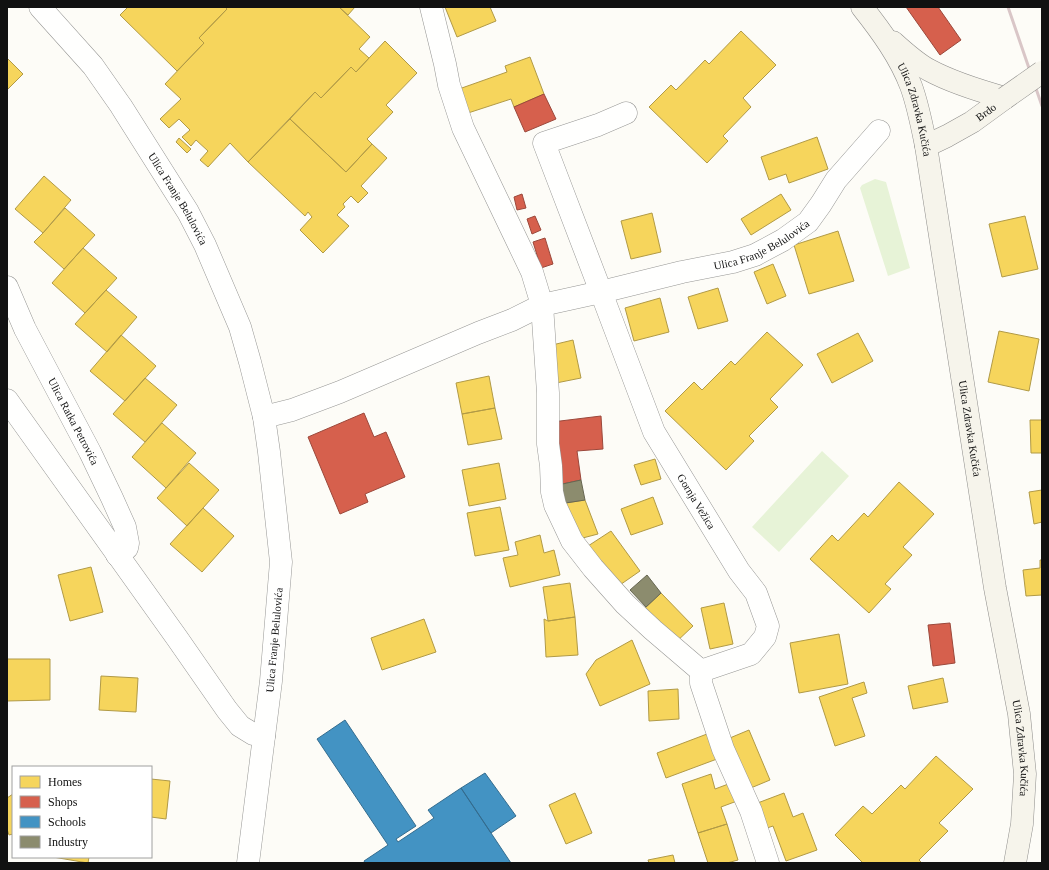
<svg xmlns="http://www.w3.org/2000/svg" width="1049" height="870" font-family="Georgia,serif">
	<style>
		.green { fill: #e7f3d7 }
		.homes { fill: #f6d55c; stroke: #b19a46 }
		.shops { fill: #d6604d; stroke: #9b483b }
		.schools { fill: #4393c3; stroke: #346c8e }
		.industry { fill: #8c8c6e; stroke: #676752 }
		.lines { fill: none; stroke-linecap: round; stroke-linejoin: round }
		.street-casing { stroke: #979795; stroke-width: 23 }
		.secondary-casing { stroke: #8e8d8b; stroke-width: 23 }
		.street { stroke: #fffffe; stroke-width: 22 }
		.secondary { stroke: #f6f4eb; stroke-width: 22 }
		.rail { stroke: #d9c6c7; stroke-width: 3 }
		.secondary-bridge-casing { stroke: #8e8d8b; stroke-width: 23; stroke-linecap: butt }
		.secondary-bridge { stroke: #f6f4eb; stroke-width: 22 }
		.labels { text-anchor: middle; stroke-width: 4; stroke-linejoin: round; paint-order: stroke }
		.street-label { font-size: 11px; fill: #111; stroke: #fff }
	</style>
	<rect width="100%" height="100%" fill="#fdfcf7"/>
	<path class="green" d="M875 179 886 182 910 268 888 276 860 188 862 185Z
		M822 451 849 476 779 552 752 527Z"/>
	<path class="homes" d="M128 7H225L227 9 199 38 204 43 177 71 120 15Z
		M225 7H339L370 37 359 49 369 58 356 72 351 67 321 98 315 92 248 162 230 143 208 167 200 160 208 151 196 140 191 146 182 137 190 130 179 119 169 128 160 119 181 99 165 84 204 43 199 38 227 9Z
		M339 7H355L348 15Z
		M445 7H490L496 21 457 37Z
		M741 31 776 65 743 98 751 107 723 136 728 141 707 163 649 107 671 85 676 90 705 60 709 64Z
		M385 41 417 73 386 105 393 112 367 139 372 144 346 172 290 119 315 92 321 98 351 67 356 72Z
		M530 57 544 94 514 107 511 99 468 113 459 89 507 72 505 66Z
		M7 58 23 74 7 90Z
		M290 119 346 172 372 144 387 158 361 186 368 193 358 203 351 196 343 204 345 207 337 215 349 226 323 253 300 230 312 217 308 212 305 216 248 162Z
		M817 137 828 169 789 183 786 174 769 180 761 157Z
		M179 138 191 149 187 153 176 142Z
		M44 176 71 200 43 233 15 209Z
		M781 194 791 210 751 235 741 219Z
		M65 208 95 235 64 269 34 242 43 233Z
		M652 213 661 252 631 259 621 221Z
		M1025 216 1038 269 1002 277 989 224Z
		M838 231 854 281 809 294 794 245Z
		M83 248 117 278 85 313 52 283Z
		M773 264 786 296 767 304 754 272Z
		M718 288 728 321 698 329 688 297Z
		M106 290 137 317 107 352 75 324Z
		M660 298 669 332 634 341 625 308Z
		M999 331 1039 339 1029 391 988 382Z
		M767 332 803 365 770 399 778 407 749 436 754 441 726 470 665 411 694 382 702 390 731 361 735 365Z
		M858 333 873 361 832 383 817 354Z
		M121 335 156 366 125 401 90 371Z
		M573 340 581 378 556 383 548 346Z
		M489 376 495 408 462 414 456 383Z
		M145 378 177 405 145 442 113 414Z
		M495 408 502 439 468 445 462 414Z
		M1030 420H1042V453H1031Z
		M162 423 196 453 166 488 132 457Z
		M655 459 661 479 641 485 634 465Z
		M189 463 219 490 187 526 157 498Z
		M499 463 506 499 469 506 462 470Z
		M899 482 934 514 903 547 912 555 885 584 891 589 869 613 810 559 832 535 838 541 864 513 868 517Z
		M1042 490V522L1034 524 1029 492Z
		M653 497 663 524 631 535 621 509Z
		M585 500 598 534 575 540 559 504Z
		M500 507 509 550 475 556 467 513Z
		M203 508 234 536 202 572 170 544Z
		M611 531 640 571 617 587 588 546Z
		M540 535 544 553 554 550 560 575 510 587 503 558 518 555 515 542Z
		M1040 560H1042V595L1026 596 1023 570 1040 568Z
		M91 567 103 612 70 621 58 575Z
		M570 583 575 617 548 621 543 587Z
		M661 593 693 626 674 644 642 611Z
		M724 603 733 644 710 649 701 608Z
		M575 617 578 655 546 657 544 619 548 621Z
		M424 619 436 652 382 670 371 638Z
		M839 634 848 684 799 693 790 643Z
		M632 640 650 684 600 706 586 674 596 660Z
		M7 659H50V700L7 701Z
		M101 676 138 678 136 712 99 710Z
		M943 678 948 702 913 709 908 686Z
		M864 682 867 693 852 698 865 736 835 746 819 697Z
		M678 689 679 719 649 721 648 691Z
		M749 730 770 780 746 790 725 740Z
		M707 734 717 759 666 778 657 753Z
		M936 756 973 789 939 823 948 831 919 860 922 863H863L835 835 863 806 872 814 901 785 905 789Z
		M711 774 715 789 731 783 737 801 721 807 727 824 698 833 682 784Z
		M151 779 170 781 166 819 151 817Z
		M575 793 592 833 566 844 549 805Z
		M784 793 793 817 803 813 817 850 786 861 773 826 764 829 755 804Z
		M13 794V834L9 835 7 829V798Z
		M727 824 738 860 727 863H708L698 833Z
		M673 855 675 863H649L648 860Z
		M53 857H89L88 863Z"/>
	<path class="shops" d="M906 7H938L961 40 940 55Z
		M544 94 556 119 525 132 514 107Z
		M522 194 526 208 517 210 514 197Z
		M535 216 541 230 532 234 527 219Z
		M545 238 553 264 541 268 533 242Z
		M364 413 374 437 386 432 405 477 365 494 368 502 340 514 308 437Z
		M601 416 603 449 577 451 581 480 558 485 552 422Z
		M950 623 955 663 933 666 928 625Z"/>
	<path class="schools" d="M345 720 416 826 396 839 398 842 434 818 428 810 461 788 511 863H365L364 861 388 845 317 739Z
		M485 773 516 816 491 833 461 788Z"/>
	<path class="industry" d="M581 480 585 500 559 504 558 485Z
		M647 575 661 593 646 607 630 590Z"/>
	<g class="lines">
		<g class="street-casing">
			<g id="street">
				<path id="s1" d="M40 7 93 66 121 106 188 212 205 245 240 327 250 362 264 417 269 452 281 562 271 681 248 863"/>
				<path d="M431 7 445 64 449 85 463 128 532 272 542 305 548 393V444L551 466 552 492 555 505 572 541 593 568 625 604 653 630 701 671"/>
				<path id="s2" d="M626 113 598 125 544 143 601 292 654 432 739 571 756 593 768 626 765 637 751 654 701 671V683L723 749 751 811 768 863"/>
				<path id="s3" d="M7 287 25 329 90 452 112 498 125 527 128 543 127 548 117 555"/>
				<path d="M7 400 177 638 227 710 240 726 253 734 264 736"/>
				<path id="s4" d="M264 417 292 410 340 392 478 333 512 320 542 305 601 292 682 272 733 262 755 255 783 240 808 222 821 204 836 180 879 131"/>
			</g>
		</g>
		<g class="secondary-casing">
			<g id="secondary">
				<path id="s5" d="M862 7C881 31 900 57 911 86 918 105 922 126 926 146L995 588 1019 714 1025 774 1022 824 1015 863"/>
				<path d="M893 42C904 52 916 63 929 70 953 83 980 91 1005 98"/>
				<path id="s6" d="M926 146 947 136 972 122 1005 98"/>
			</g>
		</g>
		<use href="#street" class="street"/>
		<use href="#secondary" class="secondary"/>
		<path class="rail" d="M1008 7 1042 106"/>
		<g class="secondary-bridge-casing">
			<path id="secondary-bridge" d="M1005 98 1042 72"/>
		</g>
		<use href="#secondary-bridge" class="secondary-bridge"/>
	</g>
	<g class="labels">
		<g class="street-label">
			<text dy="4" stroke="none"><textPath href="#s5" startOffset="117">Ulica Zdravka Kučića</textPath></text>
			<text dy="4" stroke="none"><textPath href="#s6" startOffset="69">Brdo</textPath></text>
			<text dy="4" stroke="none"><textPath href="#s1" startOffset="237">Ulica Franje Belulovića</textPath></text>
			<text dy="4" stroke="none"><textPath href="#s4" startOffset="529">Ulica Franje Belulovića</textPath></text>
			<text dy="4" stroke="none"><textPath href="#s3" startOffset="150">Ulica Ratka Petrovića</textPath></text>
			<text dy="4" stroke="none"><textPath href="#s5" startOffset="441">Ulica Zdravka Kučića</textPath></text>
			<text dy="4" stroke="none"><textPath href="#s2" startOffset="478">Gornja Vežica</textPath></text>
			<text transform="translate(274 640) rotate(-85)" y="4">Ulica Franje Belulovića</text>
			<text dy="4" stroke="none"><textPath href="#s5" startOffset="765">Ulica Zdravka Kučića</textPath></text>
		</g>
	</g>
	<rect width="1049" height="870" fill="none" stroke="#111111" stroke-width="16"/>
	<rect x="12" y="766" width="140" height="92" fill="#ffffff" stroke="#a0a0a0"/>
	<rect x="20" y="776" width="20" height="12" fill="#f6d55c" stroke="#a0a0a0"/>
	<text x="48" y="786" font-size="12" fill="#111111">Homes</text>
	<rect x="20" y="796" width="20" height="12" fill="#d6604d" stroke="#a0a0a0"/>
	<text x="48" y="806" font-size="12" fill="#111111">Shops</text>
	<rect x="20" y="816" width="20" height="12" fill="#4393c3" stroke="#a0a0a0"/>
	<text x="48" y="826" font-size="12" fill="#111111">Schools</text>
	<rect x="20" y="836" width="20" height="12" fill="#8c8c6e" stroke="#a0a0a0"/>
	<text x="48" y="846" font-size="12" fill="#111111">Industry</text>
</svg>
